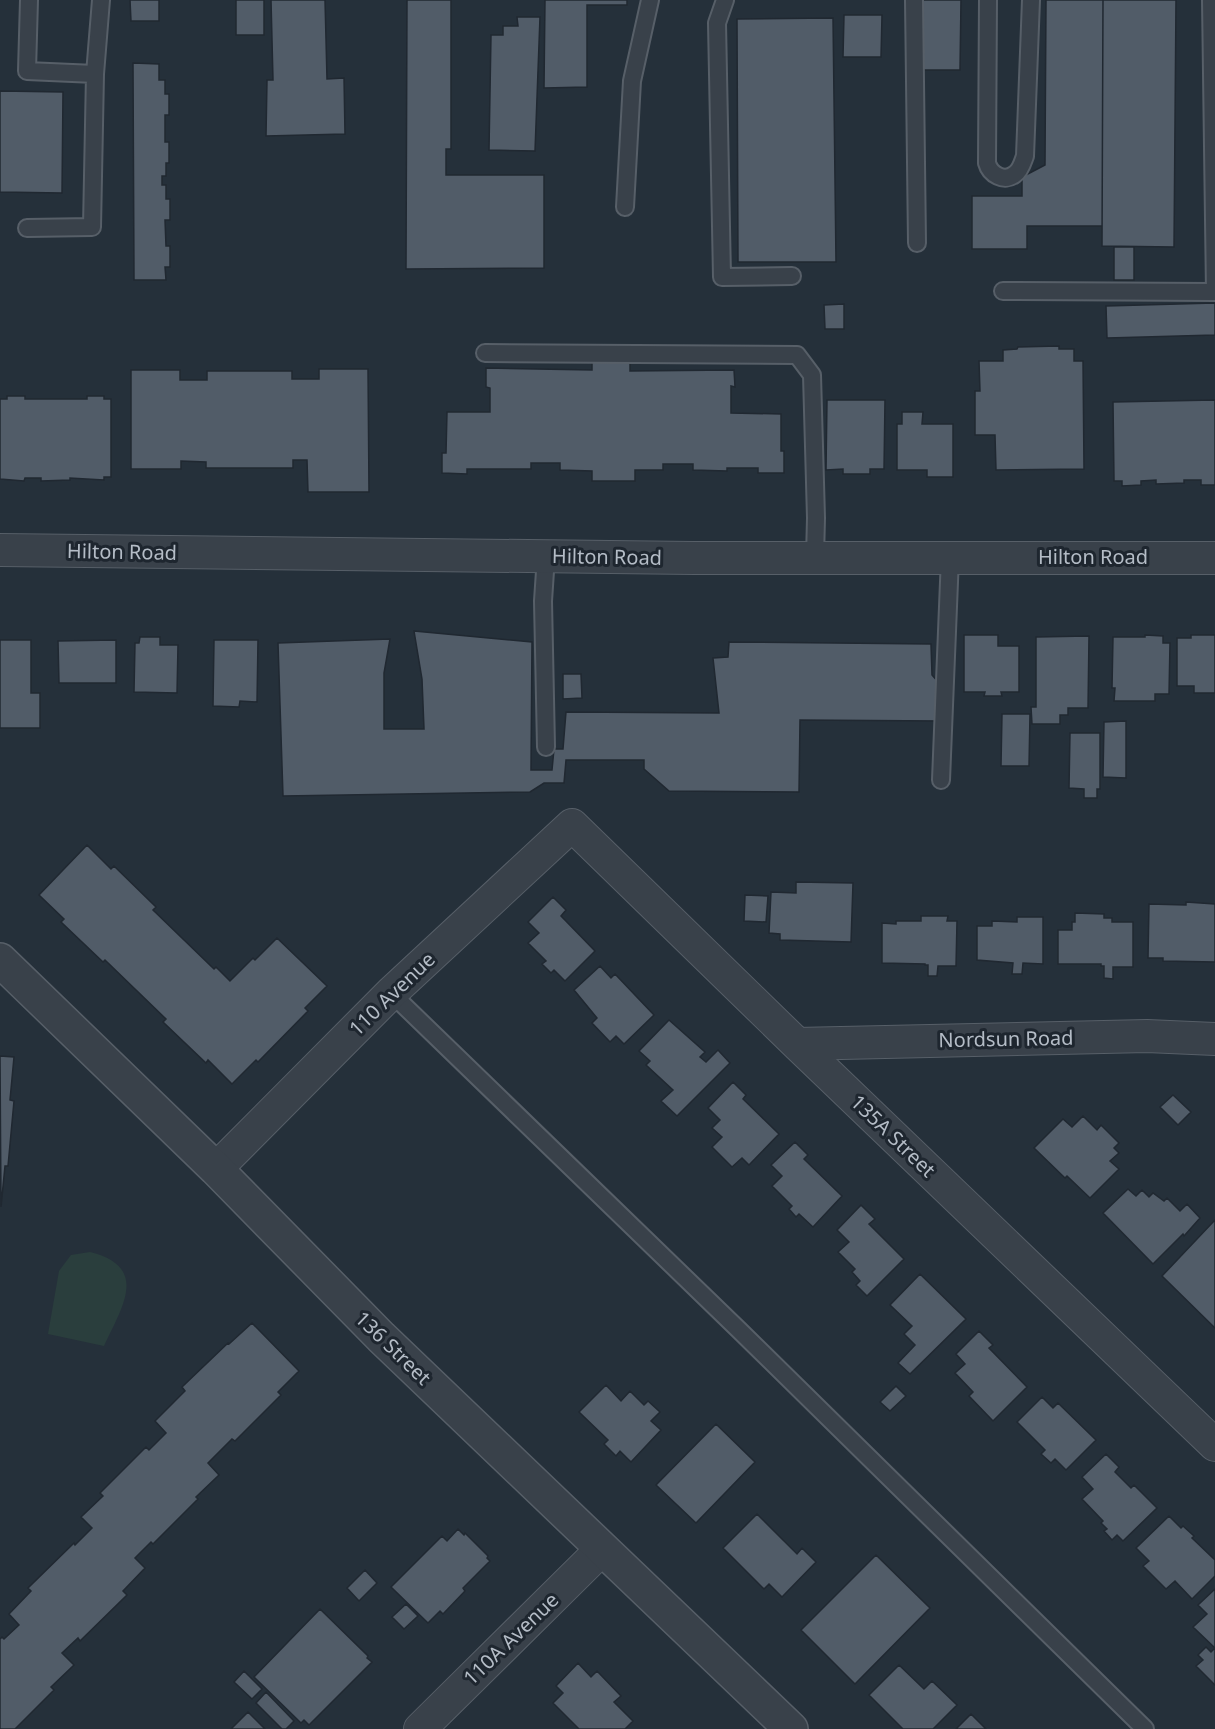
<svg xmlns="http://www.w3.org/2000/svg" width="1215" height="1729" font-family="'Noto Sans',sans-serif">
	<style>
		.green { fill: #2a3e3d }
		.building { fill: #515c68; stroke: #202831; stroke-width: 1.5 }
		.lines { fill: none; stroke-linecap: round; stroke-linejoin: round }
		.service-casing { stroke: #575f68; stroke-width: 20 }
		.minor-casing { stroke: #575f68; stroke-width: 34 }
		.tertiary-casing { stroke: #575f68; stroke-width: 36 }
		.service { stroke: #39414a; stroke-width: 16 }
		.minor { stroke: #39414a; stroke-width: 32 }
		.tertiary { stroke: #39414a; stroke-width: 33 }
		.labels { text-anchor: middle; stroke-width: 6; stroke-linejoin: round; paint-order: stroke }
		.street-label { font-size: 20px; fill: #b4bcc6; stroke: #1e262f }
	</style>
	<rect width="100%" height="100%" fill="#25303a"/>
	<path class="green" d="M90 1252C150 1267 122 1307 104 1346L48 1334 59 1271 71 1255Z"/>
	<path class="building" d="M130 0H159V21H131Z
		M236 0H264V35H236Z
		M271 0H325L327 79 344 78 345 134 266 136 267 80H273Z
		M407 0H451V149H446V175H544V268L406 269Z
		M545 0H627V5H587V87L544 88Z
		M919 0H961L960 70H919Z
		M1046 0H1103L1102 246V226H1027V249H972V196H1022V177L1045 165Z
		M1103 0H1176L1174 247 1102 246Z
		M844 15H882L881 57H843Z
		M517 17H540L535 151 489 150 491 35H503V26H518Z
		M833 18 836 262H738L737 19Z
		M133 63 159 64V80H165V94H169V115H165V142H169V163H166V176H162V185H166V199H170V220H165L166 246H170V267H165L166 280H134Z
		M0 91 63 92 62 193 0 192Z
		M1114 247H1134V280H1114Z
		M1215 303V335L1107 338 1106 306Z
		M844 304V329H825L824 305Z
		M1059 346V349H1074V361H1083L1084 469 996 470 995 435H975V391H980L979 361H1003V350L1017 349 1018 347Z
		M592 361 630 362V371L734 370 735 387 731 386V413L781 414V451H784V473H758V468H727V471L693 470V464H663V470H635V481H592V471L560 470V463H531V469H467V474L442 473V453H446L447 412H490V388L486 387V368L592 370Z
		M319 369H368L369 492H308L307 460H293V468H206V462L181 461V469H131V370H180V380H207V371H292V379H319Z
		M7 396H25V399H87V396H104V399H111V477H104V480L70 478V480L41 481V478H25L24 481 0 479V399H7Z
		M827 400H885L884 469H870V474H843V469L826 470Z
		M1215 400V485H1201V480H1184V483L1156 484V480L1141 481V485L1122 486V481H1114L1113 402Z
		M902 412H923L922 424H953V477H927V470H897V424H902Z
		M414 631 532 642 531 770H552L554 749H563L566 712 719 713 713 658 728 657 729 642 931 644 932 675 939 683 941 721 800 720 799 792 669 791 644 769V760H566L564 783H544L530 792 283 796 278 643 390 639 384 673V729H424L422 679Z
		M964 635H998V646H1019V692H1001L1002 696H984L985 692H964Z
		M1145 635 1163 636V643H1170L1169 694H1155V701H1114L1115 688H1112L1113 637H1145Z
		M1191 635H1215V693H1194V686H1177V638H1191Z
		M1089 636 1088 708H1068V715H1060V724H1032L1031 707H1036V637Z
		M140 637H160V645H178L177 693 134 692 135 643H139Z
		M0 640H31V693H40V728H0Z
		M116 640V683H59L58 641Z
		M214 640H258L257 702 240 701 239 707 213 706Z
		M563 674H581L582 698 563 699Z
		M1002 714H1030L1029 766H1001Z
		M1126 721V778L1103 777 1104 722Z
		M1070 733H1100V789H1097V798H1084V789L1069 788Z
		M87 845 111 869 114 866 156 907 153 910 214 969 216 967 230 981 253 958 255 960 277 938 327 986 305 1008 308 1011 258 1062 256 1060 232 1084 208 1060 206 1063 163 1022 166 1019 105 960 103 962 61 922 64 919 39 895Z
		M796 882 853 883 851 942 780 940V934L769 933 771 892 796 893Z
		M745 895 768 896 766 922 744 921Z
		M553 897 566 910 561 916 595 951 565 981 554 970 551 973 542 964 546 961 528 943 539 933 528 922Z
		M1186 902 1215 904V962L1163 961V958H1148L1149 904 1186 905Z
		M1075 913 1104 914V918H1112V922H1133V967H1113V979L1104 978V966H1101V964H1058V930H1072V922H1075Z
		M921 916H948L947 921H957L956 966H938L937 976H928V965H925V964L882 963V923L896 924V921H921Z
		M1017 917H1043V964L1023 963 1022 974H1012L1013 963 977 960V926H992V921L1017 922Z
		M600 966 611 978 615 974 654 1015 624 1044 616 1036 610 1042 592 1023 597 1018 574 990Z
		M669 1020 705 1052 700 1057 706 1062 718 1050 730 1063 677 1116 661 1101 673 1090 646 1065 650 1061 639 1051Z
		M0 1056 14 1057 10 1100 14 1101 8 1166H5L1 1207Z
		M733 1082 746 1095 743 1099 779 1134 749 1165 742 1158 732 1167 712 1147 722 1137 712 1128 720 1120 708 1108Z
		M1173 1095 1191 1112 1178 1125 1160 1107Z
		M1083 1116 1097 1130 1101 1125 1119 1143 1114 1148 1119 1153 1110 1161 1119 1169 1090 1198 1067 1176 1065 1178 1034 1148 1063 1119 1072 1127Z
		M795 1142 808 1155 804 1159 842 1196 813 1227 799 1214 796 1217 789 1209 792 1206 772 1186 782 1176 771 1165Z
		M1128 1189 1136 1196 1142 1190 1149 1197 1153 1193 1164 1201 1167 1198 1180 1211 1187 1204 1200 1218 1184 1236 1183 1234 1153 1264 1103 1213Z
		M861 1205 875 1219 869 1224 904 1259 867 1296 856 1285 860 1281 852 1272 855 1269 838 1252 849 1242 837 1230Z
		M1215 1220V1328L1162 1276Z
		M920 1274 966 1319 910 1374 898 1363 915 1345 904 1334 912 1326 890 1305Z
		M252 1323 299 1371 278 1392 281 1395 235 1441 232 1439 208 1463 219 1475 196 1497 198 1499 153 1544 151 1542 135 1558 145 1568 123 1591 127 1595 80 1641 78 1638 62 1653 74 1665 51 1687 54 1690 15 1729H0V1639L2 1637 4 1639 19 1625 9 1614 31 1591 28 1588 74 1543 75 1545 92 1528 81 1517 103 1496 100 1493 146 1447 149 1450 166 1433 155 1421 185 1391 182 1387 228 1343 229 1344Z
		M979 1331 993 1345 989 1348 1027 1387 993 1421 969 1396 973 1392 955 1373 965 1364 956 1354Z
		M606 1385 621 1401 630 1391 644 1405 648 1401 660 1412 651 1421 661 1430 631 1462 620 1451 616 1456 604 1444 608 1440 579 1412Z
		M896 1386 906 1396 890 1411 880 1402Z
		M1042 1397 1053 1408 1058 1403 1096 1440 1066 1470 1055 1459 1051 1463 1041 1454 1045 1450 1017 1422Z
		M716 1424 755 1462 696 1523 656 1485Z
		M1106 1454 1119 1467 1115 1472 1131 1488 1134 1485 1157 1508 1123 1541 1117 1535 1112 1540 1104 1531 1107 1529 1101 1523 1103 1521 1082 1499 1093 1489 1082 1477Z
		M757 1514 797 1554 802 1548 816 1562 782 1597 769 1584 764 1589 723 1548Z
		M1169 1516 1181 1528 1183 1526 1194 1536 1192 1538 1215 1560V1576L1192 1599 1175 1581 1166 1589 1143 1566 1149 1561 1136 1548Z
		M458 1529 464 1535 465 1533 488 1556 487 1558 490 1561 463 1588 465 1591 443 1614 440 1611 428 1623 391 1587 442 1536 447 1541Z
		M876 1555 930 1608 855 1684 801 1630Z
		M365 1570 377 1583 359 1601 347 1588Z
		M1215 1589V1685L1196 1666 1203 1660 1198 1655 1206 1647 1211 1652 1215 1648 1193 1627 1207 1614 1198 1605Z
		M406 1604 418 1616 404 1629 392 1617Z
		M320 1609 368 1656 367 1658 372 1662 309 1725 304 1720 301 1723 254 1677Z
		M578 1663 591 1677 597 1671 621 1696 614 1702 633 1721 625 1729H579L553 1703 563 1693 556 1686Z
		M899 1665 924 1689 932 1681 957 1705 933 1729H903L869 1695Z
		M244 1671 262 1689 252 1699 234 1682Z
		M266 1692 294 1721 286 1729H282L256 1703Z
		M248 1712 265 1729H231Z
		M971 1714 986 1729H956Z"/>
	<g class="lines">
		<g class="service-casing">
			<path id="service" d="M29 0 27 71 95 74
				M725 0 717 23 722 277 792 276
				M914 0 917 243
				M988 0 987 163C990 174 1004 183 1015 174 1021 170 1023 161 1025 156L1031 0
				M1211 0 1215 292
				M625 207 632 81 650 0
				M27 228 92 227 95 74 101 0
				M1003 291 1215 292
				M485 353 797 355 812 375 816 518 815 557
				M546 747 543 601 546 556
				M941 780 950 557
				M391 993 738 1329 1145 1729"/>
		</g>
		<g class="minor-casing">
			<path id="minor" d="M0 550 693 558H1215
				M797 1044 1147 1036 1215 1039
				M216 1169 391 993 572 825 797 1044 1215 1445
				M420 1729 602 1549"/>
		</g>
		<g class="tertiary-casing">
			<path id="tertiary" d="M0 960 216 1169 381 1337 791 1729"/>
		</g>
		<use href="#service" class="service"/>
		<use href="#minor" class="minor"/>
		<use href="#tertiary" class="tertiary"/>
	</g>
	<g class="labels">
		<g class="street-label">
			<text transform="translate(122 552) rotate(1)" y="7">Hilton Road</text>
			<text transform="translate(607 557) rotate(1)" y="7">Hilton Road</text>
			<text x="1093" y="564">Hilton Road</text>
			<text transform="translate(392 994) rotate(-44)" y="7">110 Avenue</text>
			<text transform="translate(1006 1039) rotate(-1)" y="7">Nordsun Road</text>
			<text transform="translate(893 1136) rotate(44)" y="7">135A Street</text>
			<text transform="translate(393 1348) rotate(44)" y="7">136 Street</text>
			<text transform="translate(511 1639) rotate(-44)" y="7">110A Avenue</text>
		</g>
	</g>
</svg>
